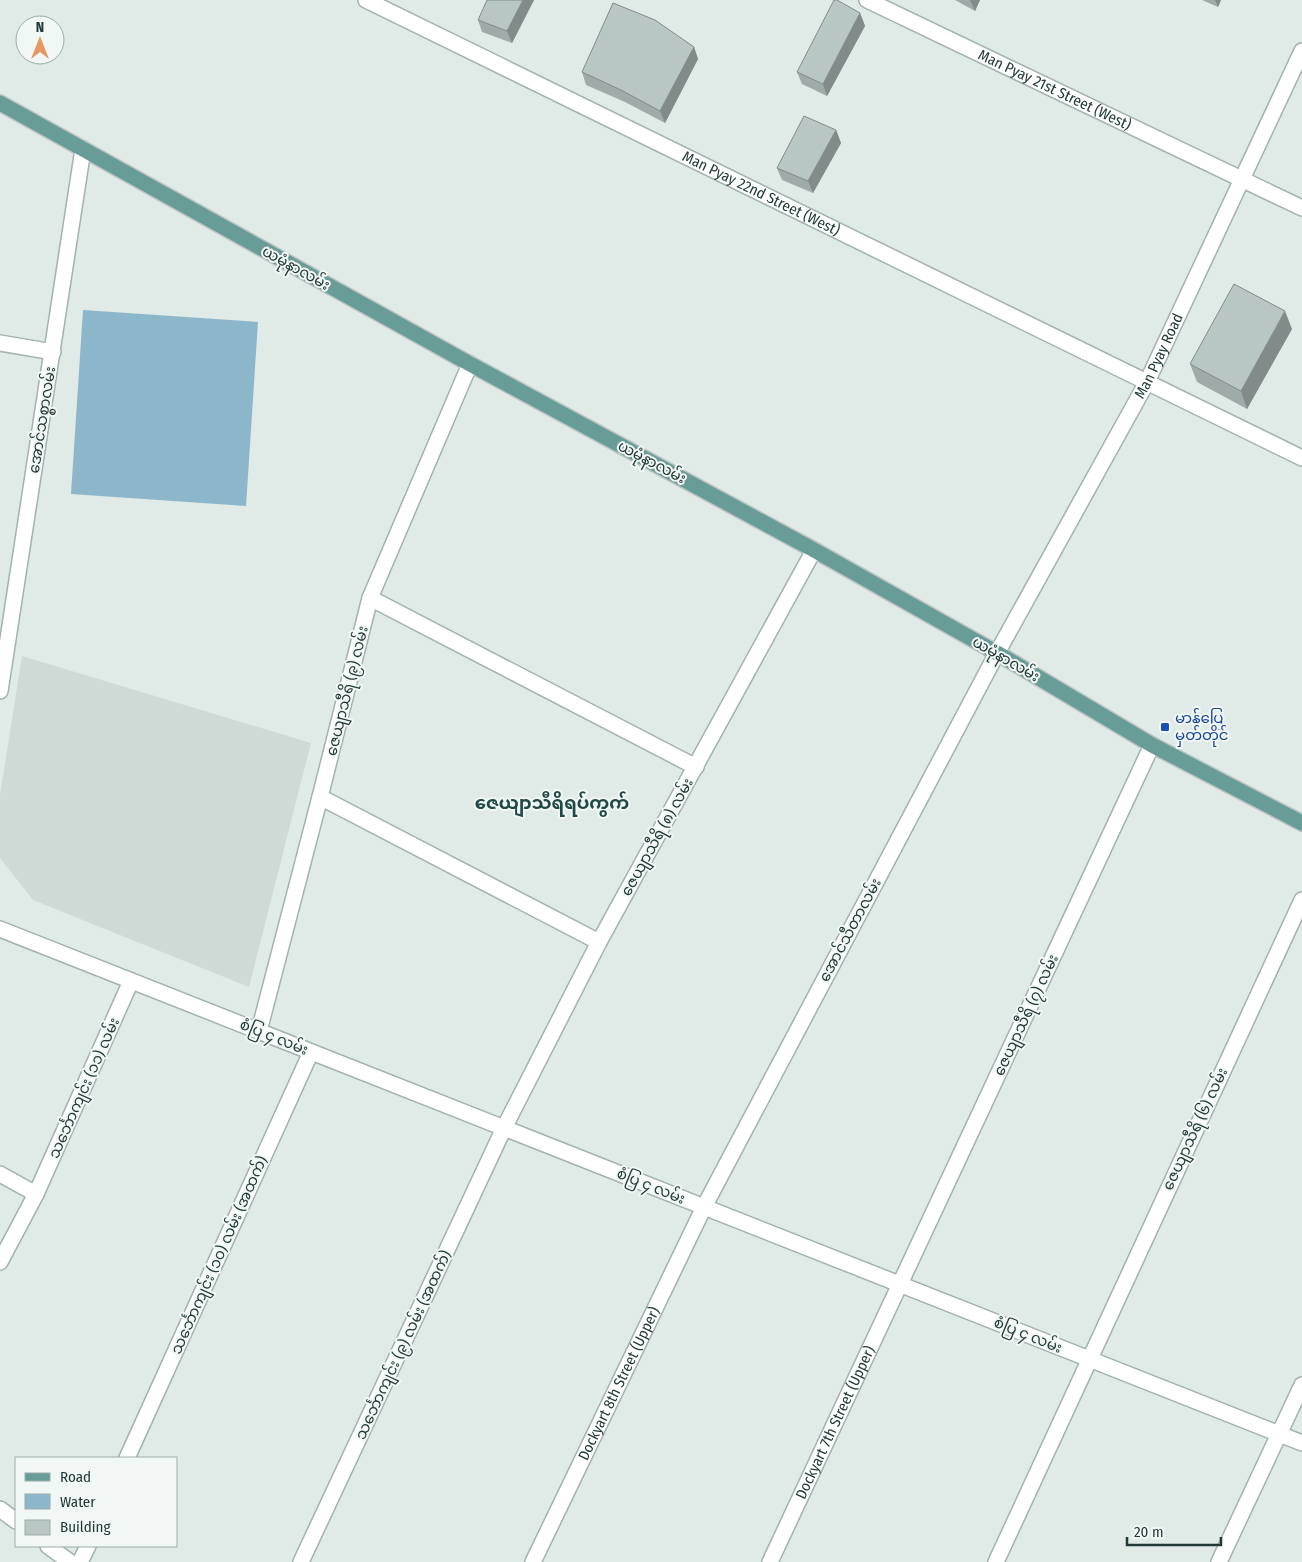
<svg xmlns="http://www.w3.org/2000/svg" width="1302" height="1562" font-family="'Fira Sans Condensed','Noto Sans Myanmar',sans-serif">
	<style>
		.built { fill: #cfdad6 }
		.water { fill: #8cb7cb }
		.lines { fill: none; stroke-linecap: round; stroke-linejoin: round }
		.minor-casing { stroke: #a3b1af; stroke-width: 18 }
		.major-casing { stroke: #bdc4c3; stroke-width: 18 }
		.minor { stroke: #fff; stroke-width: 15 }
		.major { stroke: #689c97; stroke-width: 15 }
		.wall { fill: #9faba9 }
		.shaded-wall { fill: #828b89 }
		.building { fill: #b9c7c4; stroke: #828b89 }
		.transit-dot { fill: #1a4fb4; stroke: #f0f7f5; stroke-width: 2 }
		.labels { text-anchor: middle; stroke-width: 4; stroke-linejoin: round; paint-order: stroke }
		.street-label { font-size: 15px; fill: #223937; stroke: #f0f7f5 }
		.transit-label { font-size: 15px; fill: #164399; stroke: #f0f7f5; text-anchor: start }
		.quarter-label { font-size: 18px; font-weight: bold; fill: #204946; stroke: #f0f7f5 }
	</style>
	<rect width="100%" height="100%" fill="#e0eae7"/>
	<path class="built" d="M22 656 311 743 249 987 33 900 0 858V795Z"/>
	<path class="water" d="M83 310 258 322 246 506 71 494Z"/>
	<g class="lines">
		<g class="minor-casing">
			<g id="minor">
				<path id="s1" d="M366 0 1302 458"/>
				<path id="s2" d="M867 0 1302 208"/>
				<path d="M0 343 53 352"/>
				<path d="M370 598 696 767"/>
				<path d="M0 691 83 149"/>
				<path d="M320 797 599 942"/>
				<path d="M0 929 1302 1443"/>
				<path d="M259 1031 320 797 370 598 470 364"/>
				<path d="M0 1174 36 1194 131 981"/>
				<path d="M0 1262 36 1194"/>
				<path d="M127 1458 311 1052"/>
				<path d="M0 1509 16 1521"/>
				<path d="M48 1546 70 1562"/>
				<path d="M80 1562 88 1546"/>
				<path d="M301 1562 504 1128 599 942 814 550"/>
				<path id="s3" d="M533 1562 704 1207 997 653 1147 382 1302 51"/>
				<path id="s4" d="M770 1562 1152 745"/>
				<path d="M996 1562 1302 900"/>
				<path d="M1219 1562 1302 1385"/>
			</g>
		</g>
		<g class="major-casing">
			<path id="major" d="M0 103 470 364 814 550 997 653 1152 745 1302 823"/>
		</g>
		<use href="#minor" class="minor"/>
		<use href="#major" class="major"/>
	</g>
	<path class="wall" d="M534 0 512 43 482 32 478 20Z
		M955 0H980L975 11Z
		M1202 0H1221L1218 7Z
		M860 13 865 26 827 96 802 84 797 72Z
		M694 47 698 59 665 123 625 102 586 85 582 72Z
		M836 130 841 143 813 193 782 180 777 168Z
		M1292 329 1247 409 1197 382 1190 364Z"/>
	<path class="shaded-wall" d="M523 0H534L512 43 507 31Z
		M970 0H980L975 11Z
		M1215 0H1221L1218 7Z
		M860 13 865 26 827 96 823 84Z
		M694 47 698 59 665 123 660 111Z
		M836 130 841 143 813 193 808 181Z
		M1285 311 1292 329 1247 409 1241 391Z"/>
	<path class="building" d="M487 0H523L507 31 478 20Z
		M834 0H837L860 13 823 84 797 72Z
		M613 3 655 20 694 47 660 111 621 90 582 72Z
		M804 116 836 130 808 181 777 168Z
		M1234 284 1285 311 1241 391 1190 364Z"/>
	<rect class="transit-dot" x="1160" y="722" width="10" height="10" rx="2.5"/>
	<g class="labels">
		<g class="street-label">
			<text dy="5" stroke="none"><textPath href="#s2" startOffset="208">Man Pyay 21st Street (West)</textPath></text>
			<text dy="5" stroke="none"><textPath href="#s1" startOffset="440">Man Pyay 22nd Street (West)</textPath></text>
			<text transform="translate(296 268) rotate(29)" y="5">ယမုံနာလမ်း</text>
			<text dy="5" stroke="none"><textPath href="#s3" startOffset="1359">Man Pyay Road</textPath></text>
			<text transform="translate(42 420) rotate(-81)" y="5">အောင်သစ္စာလမ်း</text>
			<text transform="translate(652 462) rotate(28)" y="5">ယမုံနာလမ်း</text>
			<text transform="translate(1006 659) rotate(30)" y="5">ယမုံနာလမ်း</text>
			<text transform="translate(347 691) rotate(-76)" y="5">ဇေယျာသီရိ (၉) လမ်း</text>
			<text transform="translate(657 837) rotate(-61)" y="5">ဇေယျာသီရိ (၈) လမ်း</text>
			<text transform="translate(850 930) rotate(-62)" y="5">အောင်သီတာလမ်း</text>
			<text transform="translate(1026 1015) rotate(-65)" y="5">ဇေယျာသီရိ (၇) လမ်း</text>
			<text transform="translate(274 1037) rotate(22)" y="5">စံပြ ၄ လမ်း</text>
			<text transform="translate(84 1088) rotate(-66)" y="5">သင်္ဘောကျင်း (၁၁) လမ်း</text>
			<text transform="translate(1195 1129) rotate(-65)" y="5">ဇေယျာသီရိ (၆) လမ်း</text>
			<text transform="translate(651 1186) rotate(22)" y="5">စံပြ ၄ လမ်း</text>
			<text transform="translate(219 1255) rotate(-66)" y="5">သင်္ဘောကျင်း (၁၀) လမ်း (အထက်)</text>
			<text transform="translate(1028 1335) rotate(22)" y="5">စံပြ ၄ လမ်း</text>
			<text transform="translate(403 1345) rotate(-65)" y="5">သင်္ဘောကျင်း (၉) လမ်း (အထက်)</text>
			<text dy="5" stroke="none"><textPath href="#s3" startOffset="198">Dockyart 8th Street (Upper)</textPath></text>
			<text dy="5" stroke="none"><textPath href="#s4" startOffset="154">Dockyart 7th Street (Upper)</textPath></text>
		</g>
		<g class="transit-label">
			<text x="1175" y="723">မာန်ပြေ<tspan x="1175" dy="17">မှတ်တိုင်</tspan></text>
		</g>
		<g class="quarter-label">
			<text x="552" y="809">ဇေယျာသီရိရပ်ကွက်</text>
		</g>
	</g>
	<rect x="15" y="1457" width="162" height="90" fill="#f0f7f5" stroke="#9eaba9"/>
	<rect x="25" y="1473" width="25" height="8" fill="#689c97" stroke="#9eaba9"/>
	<text x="60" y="1482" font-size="15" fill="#223937">Road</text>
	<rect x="25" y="1494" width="25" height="15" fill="#8cb7cb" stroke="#9eaba9"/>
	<text x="60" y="1507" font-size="15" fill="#223937">Water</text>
	<rect x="25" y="1520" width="25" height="15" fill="#b9c7c4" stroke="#9eaba9"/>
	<text x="60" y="1532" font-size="15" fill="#223937">Building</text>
	<g transform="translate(40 40)"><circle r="24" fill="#f0f7f5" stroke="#9eaba9"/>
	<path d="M0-4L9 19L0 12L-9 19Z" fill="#e79861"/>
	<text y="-8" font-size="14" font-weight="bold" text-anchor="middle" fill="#223937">N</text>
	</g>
	<path d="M1127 1537v8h94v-8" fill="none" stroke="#223937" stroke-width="2.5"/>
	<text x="1134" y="1537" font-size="15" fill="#223937" stroke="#f0f7f5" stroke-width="4" paint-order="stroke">20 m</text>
</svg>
